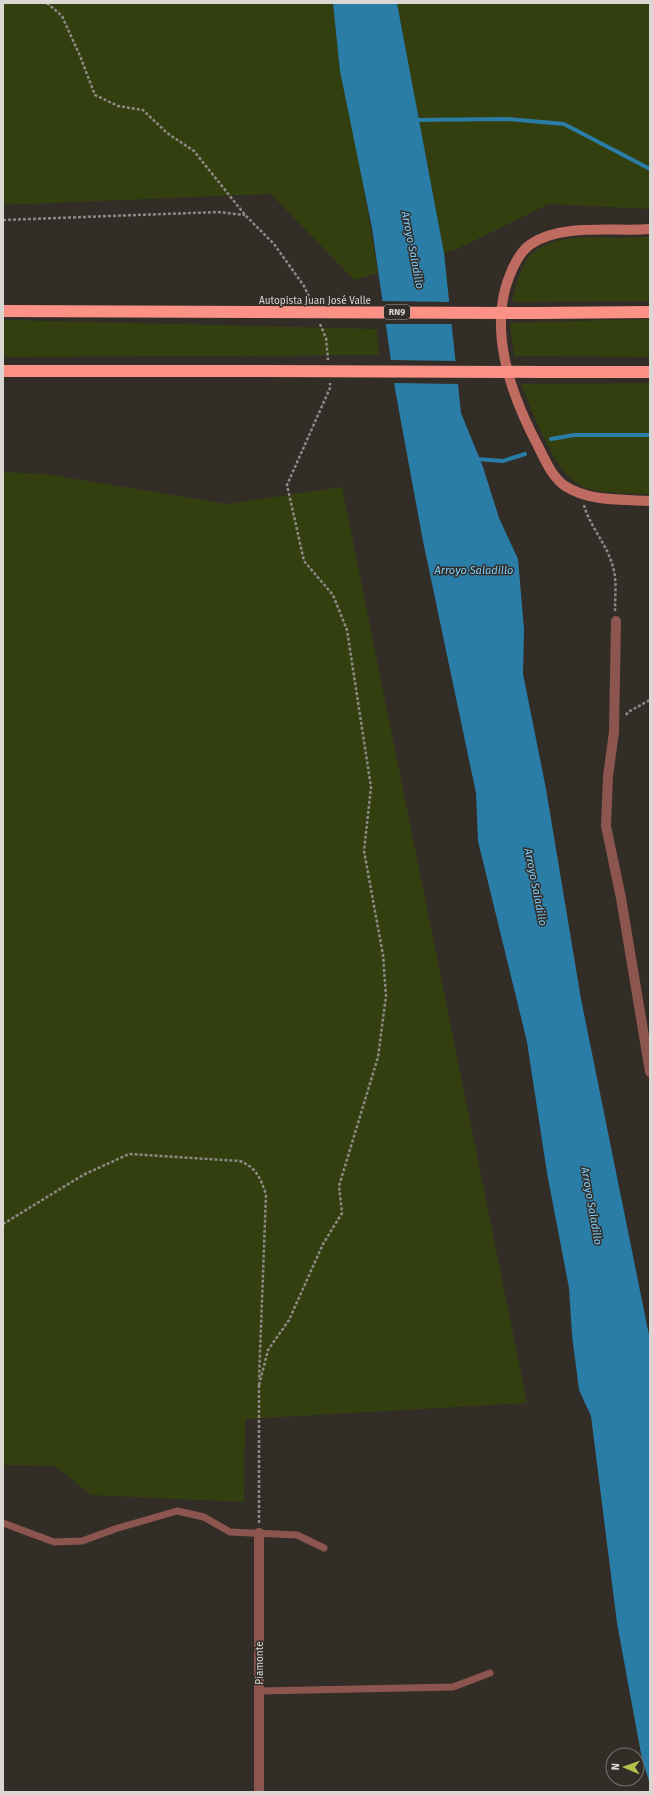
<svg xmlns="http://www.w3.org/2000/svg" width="653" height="1795" font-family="'Fira Sans',sans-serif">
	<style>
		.green { fill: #343f10 }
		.water { fill: #2a7da6 }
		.pier { fill: #332d28 }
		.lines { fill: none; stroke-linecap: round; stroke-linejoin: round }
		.stream { stroke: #2a7da6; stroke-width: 4 }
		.path { stroke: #8e8985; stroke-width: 2.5; stroke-dasharray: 3 2; stroke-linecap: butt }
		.lane { stroke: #8c564f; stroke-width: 7 }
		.street { stroke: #8c564f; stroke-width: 10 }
		.secondary { stroke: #bf6b60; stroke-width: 10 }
		.highway { stroke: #fb9285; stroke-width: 12 }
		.highway-bridge { stroke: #fb9285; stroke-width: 12 }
		.labels { text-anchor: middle; stroke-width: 3; stroke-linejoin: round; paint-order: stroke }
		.shield { fill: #332d28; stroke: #a8a3a0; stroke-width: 1 }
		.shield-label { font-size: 9px; font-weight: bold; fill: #dad6d3 }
		.street-label { font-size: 10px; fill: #dad6d3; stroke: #332d28 }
		.water-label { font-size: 11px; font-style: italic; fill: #7bcefd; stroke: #332d28 }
	</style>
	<rect width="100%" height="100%" fill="#332d28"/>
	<path class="green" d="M3 3H333L378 273 354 280 271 194 3 205Z
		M397 3H650V209L549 204 457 249 444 253Z
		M650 236V301L512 302C515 288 522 261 534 252 563 228 615 242 650 236Z
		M650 319V357L514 356 510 323Z
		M3 320 377 329 379 355 3 357Z
		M650 383V494C629 493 606 494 586 488 554 477 534 413 521 384Z
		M3 472 45 474 227 504 342 487 527 1403 245 1419 244 1502 91 1495 55 1466 3 1465Z"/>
	<path class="water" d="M333 3H397L444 253 461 413 483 467 499 518 518 559 524 629 523 674 546 789 581 999 650 1340V1784L642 1759 617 1623 591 1416 579 1390 572 1335 569 1288 547 1173 527 1042 478 841 476 793 423 541 395 389 372 228 340 71Z"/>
	<path class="pier" d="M381 301 451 302 454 324H384Z
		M389 360 457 361 460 384 393 383Z"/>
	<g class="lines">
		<path class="stream" d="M414 120 507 119 564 124 650 169
			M551 439 574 435H650
			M476 459 503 461 525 454"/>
		<path class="path" d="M47 3 62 16 80 56 95 95 118 106 143 110 167 133 194 151 245 215 274 244 304 286 311 301
			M3 220 218 212 245 215
			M320 324 326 338 328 360
			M584 505C590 527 607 544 613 567 617 580 615 597 615 611
			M626 715 628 712 650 700
			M3 1224 83 1175 129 1154 240 1161C257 1168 260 1178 266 1194L259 1380
			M259 1385 268 1350 289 1320 323 1244 342 1213 339 1186 378 1057 386 996 383 955 364 851 371 787 347 630 333 595 304 561 287 485 330 388V383
			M259 1385V1524"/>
		<path class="lane" d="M3 1523 54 1542 82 1541 118 1528 177 1511 204 1517 230 1532 297 1535 324 1548
			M260 1691 453 1687 490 1673"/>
		<path class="street" d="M616 621 614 732 608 776 606 826 621 898 650 1072
			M259 1792V1533"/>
		<path class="secondary" d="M650 229C615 232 562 223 531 244 523 249 516 261 512 270 486 326 511 395 538 446 545 460 552 477 565 486 590 502 621 499 650 501"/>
		<path class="highway" d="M3 311 257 312
			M536 313 650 312
			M3 371H265
			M544 372H650"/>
		<path class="highway-bridge" d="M257 312 536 313
			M265 371 544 372"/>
	</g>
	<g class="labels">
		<rect class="shield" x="384" y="305" width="26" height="14" rx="3"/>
		<g class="shield-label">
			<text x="397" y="315">RN9</text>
		</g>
		<g class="street-label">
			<text x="315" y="304">Autopista Juan José Valle</text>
			<text transform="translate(259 1663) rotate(-90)" y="4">Piamonte</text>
		</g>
		<g class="water-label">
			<text transform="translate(413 250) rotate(79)" y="4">Arroyo Saladillo</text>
			<text x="474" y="574">Arroyo Saladillo</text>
			<text transform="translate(536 887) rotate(79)" y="4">Arroyo Saladillo</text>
			<text transform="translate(592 1206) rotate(80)" y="4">Arroyo Saladillo</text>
		</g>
	</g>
	<rect width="653" height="1795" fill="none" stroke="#dad6d3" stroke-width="8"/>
	<g transform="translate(625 1767) rotate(272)"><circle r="19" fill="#332d28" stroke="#76716c"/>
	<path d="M0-3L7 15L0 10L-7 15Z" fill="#b2c34c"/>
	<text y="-6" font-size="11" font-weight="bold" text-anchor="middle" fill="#dad6d3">N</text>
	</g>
</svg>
